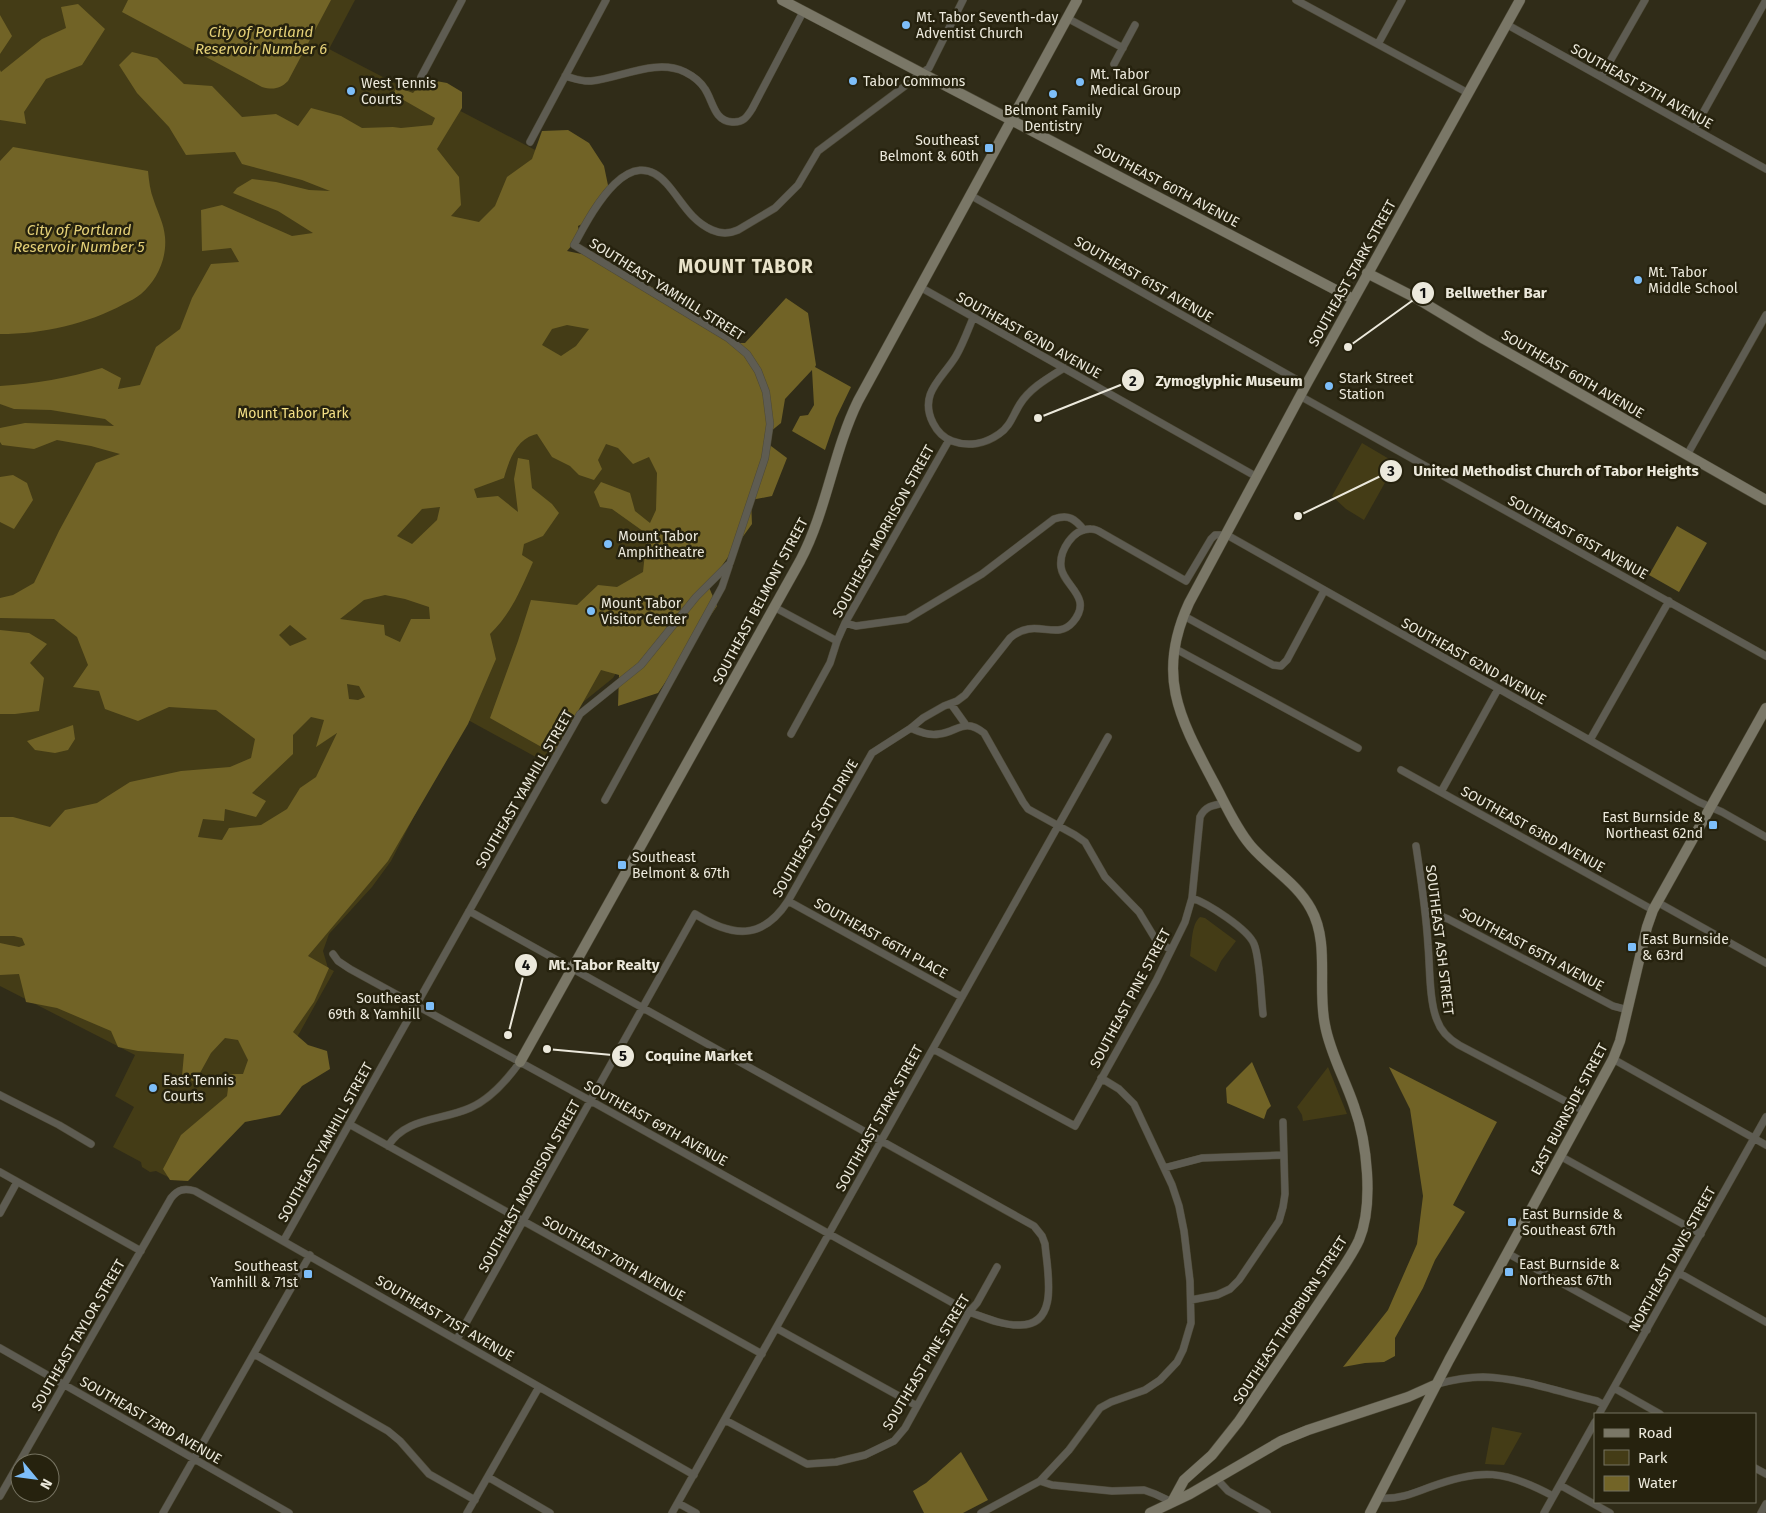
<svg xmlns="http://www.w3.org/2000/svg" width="1766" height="1513" font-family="'Fira Sans',sans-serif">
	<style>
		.green { fill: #443c16 }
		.forest { fill: #716326; fill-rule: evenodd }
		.water { fill: #726427 }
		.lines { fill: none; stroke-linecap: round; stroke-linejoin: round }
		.street-casing { stroke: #4e4a37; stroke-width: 8 }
		.secondary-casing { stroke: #4e4a37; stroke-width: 11 }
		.street { stroke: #5e5c52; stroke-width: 7 }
		.secondary { stroke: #7a7767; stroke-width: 10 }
		.poi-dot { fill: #7dbef9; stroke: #26220e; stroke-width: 2 }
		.labels { text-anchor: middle; stroke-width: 5; stroke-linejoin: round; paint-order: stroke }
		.poi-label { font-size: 14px; fill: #ece9dc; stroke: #26220e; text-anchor: start }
		.street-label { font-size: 14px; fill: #ece9dc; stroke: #26220e }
		.park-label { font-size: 14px; fill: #f3df85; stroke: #26220e }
		.water-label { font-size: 15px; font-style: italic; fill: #e4d077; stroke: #26220e }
		.district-label { font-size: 19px; font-weight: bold; letter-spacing: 1px; fill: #e9e3ca; stroke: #26220e }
		.leader { fill: none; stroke: #ece9dc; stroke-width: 2 }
		.callout-dot { fill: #ece9dc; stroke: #26220e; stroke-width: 2 }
		.mark-label { font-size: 15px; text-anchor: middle; font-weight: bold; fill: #111 }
		.callout-label { font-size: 15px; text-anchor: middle; font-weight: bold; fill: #ece9dc; stroke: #26220e; stroke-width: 5; stroke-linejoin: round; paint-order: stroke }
	</style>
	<rect width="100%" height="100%" fill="#302c18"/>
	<path class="green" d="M0 0H355L329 49 404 88 407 83 600 184 553 253 727 356 619 668 613 678 577 707 545 762 404 685 460 727 391 861 372 887 329 934 323 951 328 968 334 971 256 1111 172 1169 168 1177 156 1171 150 1172 142 1167 141 1162 113 1147 134 1107 115 1096 135 1055 0 986Z
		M1362 443 1396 463 1364 520 1346 509 1332 496Z
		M1200 917 1205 918 1236 941 1221 961 1216 972 1190 956C1192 945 1191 924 1200 917Z
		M1328 1067 1347 1114 1303 1121 1302 1115 1297 1107Z
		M1492 1427 1522 1433 1504 1465 1485 1464Z"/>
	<path class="forest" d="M78 4 105 29 82 65 46 79 24 112 26 124 0 120V70L1 72 42 39 66 28 61 7Z
		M0 15 12 36 0 54Z
		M132 52 157 58 184 84 212 86 242 117 276 114 298 126 311 108 341 116 362 128 393 127 401 128 432 125 435 118 393 94 397 87 413 93 425 79 447 83 462 92V108L437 149 459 177 461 205 451 216 479 222 495 206 507 177 532 159 542 131 568 130 589 143 604 166 609 190 592 219 578 226 580 236 567 251 596 257 724 326 733 343H745L786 298 808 313 816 365 815 367 851 387 836 418 825 450 792 431 800 416 808 415 814 405 812 370 785 399 781 423 765 436 771 446 787 458 772 496 751 500 752 524 708 585 717 606 658 693 618 706 619 675 601 670 554 754 490 718 518 641 531 600 577 605 598 585 617 587 643 572 647 534 612 509 600 507 594 492 601 482 630 493 635 511 650 523 656 510 657 473 649 457 633 464 618 448 606 444 598 460 602 469 594 480 579 475 570 466 552 457 537 434C517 438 509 460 504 478L474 489 477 498 498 496 518 512 514 479 518 458 529 460 532 488 552 504 559 513 543 536 524 544 522 555 533 562C521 589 511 614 490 634L496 659 468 724 388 861 308 956 329 968 314 1002 293 1032 308 1045 327 1051 330 1069 302 1086 280 1115 245 1122 188 1181 170 1180 163 1169 181 1135 227 1096 230 1074H243L248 1060 238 1040 225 1038 211 1053 195 1082 182 1076 184 1054 138 1051 118 1047 111 1031 57 1008 26 1002 19 974 0 975V943L19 947 25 945 22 938 14 936H0V817H13L50 827 65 810 97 803 130 782 181 771 230 767 251 758 255 739 216 710 169 707 138 721 105 709 99 691 73 687 88 665 77 637 54 619 0 618V598L13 595 34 583 59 531 96 463 120 454 91 446 57 440 34 449 2 445 0 442V428L25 423 114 426 105 419 51 410 14 409 0 404V386C35 384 68 378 102 368L121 378 118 389 140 385 156 347 180 329 192 298 211 264 239 262 231 248 202 251 201 210 222 205 292 236 313 233 278 211 233 193 237 188 252 179 276 182 309 190 330 191 302 180 242 164 235 152 186 155 169 127 137 93 119 65ZM567 325 589 329 576 346 561 356 542 345 552 329ZM440 507 437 520 412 544 397 536 422 509ZM385 595 405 599 429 607 430 619H411L400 642 385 635 384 625 340 619 364 600ZM290 625 307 639 290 646 279 635ZM347 684 359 686 365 697 358 700 349 699ZM311 717 324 720 316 747 337 733 316 777 300 788 287 809 261 825 229 828 222 840 198 837 203 819 224 821 225 809 256 817 266 801 252 793 293 754V735Z
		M13 475 27 483 33 500 14 529 0 522V477Z
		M1677 526 1707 543 1679 592 1649 575Z
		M0 630 29 633 47 644 30 663 44 678 39 711 15 714H0Z
		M73 725 75 739 68 750 55 753 35 750 27 741Z
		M1252 1062 1271 1106 1267 1110 1264 1119 1227 1103 1226 1088Z
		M1389 1067 1497 1122 1453 1205 1465 1212 1435 1260 1423 1288 1395 1338V1356L1384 1362 1365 1363 1343 1367 1388 1310 1417 1244 1423 1196 1410 1109Z
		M961 1452 988 1500 963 1513H924L913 1491 926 1483Z"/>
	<path class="water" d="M128 0H331L288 81C280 89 273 90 262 87L122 12Z
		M13 147 148 171C149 181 150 191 154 201 158 213 164 224 165 237 167 259 157 280 141 294 136 298 130 301 124 304 87 324 43 334 0 334V161Z"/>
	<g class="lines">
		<g class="street-casing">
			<path id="street" d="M1296 0 1468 93
				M1067 18 1123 48
				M1506 24 1766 169
				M1378 44 1402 0
				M1114 64 1135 25
				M565 76C573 78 582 82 591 81 621 78 656 58 685 72 693 76 700 81 705 89 713 101 714 121 732 122 743 123 747 117 752 109L803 12
				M421 77 462 0
				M1601 77 1645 0
				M1694 129 1766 0
				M530 142 606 0
				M970 195 1306 385
				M920 287 1257 477
				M973 318C968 330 963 344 956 356 943 378 918 393 933 423 937 431 944 438 952 441 968 447 985 444 999 434 1010 427 1013 415 1020 404 1030 388 1048 378 1064 368
				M1300 396 1766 656
				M1687 455 1766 315
				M774 607 837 641
				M1184 616 1273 665 1281 666 1287 660 1324 591
				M845 623 856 626 907 619 982 574 1054 519C1069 514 1075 519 1084 530
				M1174 648 1358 748
				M951 704 966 725
				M911 728C920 732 929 736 939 734 958 732 964 717 984 733L1023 802 1028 809 1075 835 1085 842 1105 877 1139 912 1156 940 1171 950
				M791 734 830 663 837 641 845 623 949 440
				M1590 740 1669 601
				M1401 770 1653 910
				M1441 792 1498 689
				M605 800 722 587 729 566
				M1416 846C1421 879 1426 911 1428 945 1430 966 1429 1001 1437 1020 1441 1032 1449 1039 1459 1045L1584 1111
				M1192 898C1207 903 1248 929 1254 944 1260 958 1261 997 1263 1014
				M788 901 962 997
				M1657 902 1766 963
				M1426 910 1448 919 1613 1006 1628 1010
				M333 954 338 961 350 969 591 1101 969 1312C984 1317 1001 1325 1018 1325 1061 1327 1047 1270 1045 1244L1042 1236 1034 1226 469 911
				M933 1049 1075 1126 1156 981 1185 922 1192 898 1200 817C1205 806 1213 805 1225 803
				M1613 1059 1766 1145
				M0 1095 59 1125 91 1144
				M349 1124 762 1354
				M388 1146C406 1117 441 1121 470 1108 491 1099 507 1080 520 1062
				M1560 1156 1701 1234
				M1164 1168 1202 1158 1283 1155
				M0 1172 141 1251
				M0 1213 17 1182
				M284 1240 580 714 641 665 696 597 730 563 765 458 770 424 766 392 758 371 747 354 728 338 574 245C590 216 628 139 667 184 682 201 690 220 712 230 721 234 729 234 738 230L775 208 798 185 818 151 929 68 963 0
				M1507 1253 1647 1330
				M1679 1273 1766 1322
				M1191 1300 1217 1295 1230 1289 1239 1280 1279 1221 1283 1207 1285 1194 1283 1122
				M776 1328 917 1406
				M457 1339 695 914C732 937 762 941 788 901L872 753 911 728 923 718 944 706 957 701 965 695 1010 638C1035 616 1056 642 1073 622 1094 597 1063 586 1061 567 1059 551 1073 528 1091 529 1095 529 1099 531 1102 533L1186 581 1211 539 1215 535H1227L1699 802 1722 812 1766 837
				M0 1348 289 1513
				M254 1354 388 1431 400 1441 429 1474 475 1500
				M1437 1384C1452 1380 1467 1377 1483 1377 1521 1378 1560 1392 1597 1401L1604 1405
				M1614 1388 1660 1414
				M1599 1414 1766 1117
				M725 1420 807 1464 836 1462 865 1455 894 1441 905 1428 969 1312 977 1303 997 1267
				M1755 1468 1766 1474
				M488 1477 550 1513
				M1216 1478 1228 1491 1267 1513
				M1040 1481 1069 1450 1100 1408 1111 1402 1145 1390 1160 1380 1177 1362 1183 1350 1191 1323 1190 1281 1184 1231 1179 1206 1172 1185 1134 1104 1119 1089 1101 1078
				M1560 1485 1610 1513
				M0 1496 171 1198C178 1189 185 1188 195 1191L694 1475
				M1378 1498C1397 1500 1412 1494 1430 1487 1481 1468 1505 1470 1553 1496
				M678 1503 696 1513
				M163 1513 310 1255
				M467 1513 539 1387
				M672 1513 1108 737
				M981 1513 1040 1481 1052 1485 1112 1491 1144 1490 1155 1494 1172 1502
				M1544 1513 1595 1422
				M1761 1513 1766 1504"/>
		</g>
		<g class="secondary-casing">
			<path id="secondary" d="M782 0 1353 299
				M1367 273 1416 298 1484 339 1766 500
				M520 1062 800 561C827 510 833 452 858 401L1077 0
				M1172 1502 1184 1480 1212 1455 1239 1421 1344 1266C1349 1258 1355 1249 1359 1240 1374 1204 1367 1142 1354 1106 1345 1079 1330 1053 1325 1025 1317 988 1330 943 1311 909 1297 883 1270 868 1251 846 1235 827 1225 803 1213 781 1179 717 1156 675 1189 603L1306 385 1520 0
				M1150 1513 1190 1494 1281 1441 1308 1430 1408 1397 1437 1384
				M1370 1513 1449 1360 1613 1059 1620 1041 1647 927 1653 910 1766 708"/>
		</g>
		<use href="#street" class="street"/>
		<use href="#secondary" class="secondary"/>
	</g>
	<g class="poi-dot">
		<circle cx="906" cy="25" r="5"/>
		<circle cx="853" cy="81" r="5"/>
		<circle cx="1080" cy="82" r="5"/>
		<circle cx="351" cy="91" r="5"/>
		<circle cx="1053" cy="94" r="5"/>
		<rect x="984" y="143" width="10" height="10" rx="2.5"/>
		<circle cx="1638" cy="280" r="5"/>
		<circle cx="1329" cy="386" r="5"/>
		<circle cx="608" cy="544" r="5"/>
		<circle cx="591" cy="611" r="5"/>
		<rect x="1708" y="820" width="10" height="10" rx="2.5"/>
		<rect x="617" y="860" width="10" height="10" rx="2.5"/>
		<rect x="1627" y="942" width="10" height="10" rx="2.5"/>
		<rect x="425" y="1001" width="10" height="10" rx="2.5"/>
		<circle cx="153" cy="1088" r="5"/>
		<rect x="1507" y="1217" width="10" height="10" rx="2.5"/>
		<rect x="1504" y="1267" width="10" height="10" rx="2.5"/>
		<rect x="303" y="1269" width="10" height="10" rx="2.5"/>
	</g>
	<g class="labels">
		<g class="poi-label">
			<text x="916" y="22">Mt. Tabor Seventh-day<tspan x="916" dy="16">Adventist Church</tspan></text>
			<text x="1090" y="79">Mt. Tabor<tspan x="1090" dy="16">Medical Group</tspan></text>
			<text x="863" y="86">Tabor Commons</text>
			<text x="361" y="88">West Tennis<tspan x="361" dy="16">Courts</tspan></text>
			<text x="1053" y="115" text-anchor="middle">Belmont Family<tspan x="1053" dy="16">Dentistry</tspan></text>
			<text x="979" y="145" text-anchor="end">Southeast<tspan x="979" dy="16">Belmont &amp; 60th</tspan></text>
			<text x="1648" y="277">Mt. Tabor<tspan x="1648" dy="16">Middle School</tspan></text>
			<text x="1339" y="383">Stark Street<tspan x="1339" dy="16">Station</tspan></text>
			<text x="618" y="541">Mount Tabor<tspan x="618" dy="16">Amphitheatre</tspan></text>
			<text x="601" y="608">Mount Tabor<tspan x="601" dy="16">Visitor Center</tspan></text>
			<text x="1703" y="822" text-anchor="end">East Burnside &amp;<tspan x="1703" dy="16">Northeast 62nd</tspan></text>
			<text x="632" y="862">Southeast<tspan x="632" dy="16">Belmont &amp; 67th</tspan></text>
			<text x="1642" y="944">East Burnside<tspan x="1642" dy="16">&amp; 63rd</tspan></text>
			<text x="420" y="1003" text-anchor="end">Southeast<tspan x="420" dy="16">69th &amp; Yamhill</tspan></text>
			<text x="163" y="1085">East Tennis<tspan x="163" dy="16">Courts</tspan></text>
			<text x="1522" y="1219">East Burnside &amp;<tspan x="1522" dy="16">Southeast 67th</tspan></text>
			<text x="1519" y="1269">East Burnside &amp;<tspan x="1519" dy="16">Northeast 67th</tspan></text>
			<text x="298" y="1271" text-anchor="end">Southeast<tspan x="298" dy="16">Yamhill &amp; 71st</tspan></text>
		</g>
		<g class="street-label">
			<text transform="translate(1642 86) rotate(29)" y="5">SOUTHEAST 57TH AVENUE</text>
			<text transform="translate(1167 185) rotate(28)" y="5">SOUTHEAST 60TH AVENUE</text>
			<text transform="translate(1352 273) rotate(-61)" y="5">SOUTHEAST STARK STREET</text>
			<text transform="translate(1144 279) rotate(30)" y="5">SOUTHEAST 61ST AVENUE</text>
			<text transform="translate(667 289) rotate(32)" y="5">SOUTHEAST YAMHILL STREET</text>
			<text transform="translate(1029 335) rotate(29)" y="5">SOUTHEAST 62ND AVENUE</text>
			<text transform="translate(1573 374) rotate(30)" y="5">SOUTHEAST 60TH AVENUE</text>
			<text transform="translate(883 531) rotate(-61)" y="5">SOUTHEAST MORRISON STREET</text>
			<text transform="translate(1578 537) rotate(29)" y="5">SOUTHEAST 61ST AVENUE</text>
			<text transform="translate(760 601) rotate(-62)" y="5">SOUTHEAST BELMONT STREET</text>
			<text transform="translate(1474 661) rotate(29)" y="5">SOUTHEAST 62ND AVENUE</text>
			<text transform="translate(524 789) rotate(-60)" y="5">SOUTHEAST YAMHILL STREET</text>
			<text transform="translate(815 828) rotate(-60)" y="5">SOUTHEAST SCOTT DRIVE</text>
			<text transform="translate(1533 829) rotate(29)" y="5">SOUTHEAST 63RD AVENUE</text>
			<text transform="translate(881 938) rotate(29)" y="5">SOUTHEAST 66TH PLACE</text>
			<text transform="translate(1440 940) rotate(83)" y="5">SOUTHEAST ASH STREET</text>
			<text transform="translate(1532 949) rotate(28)" y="5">SOUTHEAST 65TH AVENUE</text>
			<text transform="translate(1130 998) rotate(-62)" y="5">SOUTHEAST PINE STREET</text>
			<text transform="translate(1569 1109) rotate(-62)" y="5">EAST BURNSIDE STREET</text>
			<text transform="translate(879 1118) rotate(-61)" y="5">SOUTHEAST STARK STREET</text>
			<text transform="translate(656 1123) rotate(29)" y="5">SOUTHEAST 69TH AVENUE</text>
			<text transform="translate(325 1142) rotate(-61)" y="5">SOUTHEAST YAMHILL STREET</text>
			<text transform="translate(529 1186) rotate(-61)" y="5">SOUTHEAST MORRISON STREET</text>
			<text transform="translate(614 1258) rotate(29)" y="5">SOUTHEAST 70TH AVENUE</text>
			<text transform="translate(1672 1259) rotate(-61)" y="5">NORTHEAST DAVIS STREET</text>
			<text transform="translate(445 1318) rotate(30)" y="5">SOUTHEAST 71ST AVENUE</text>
			<text transform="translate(1290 1320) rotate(-57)" y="5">SOUTHEAST THORBURN STREET</text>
			<text transform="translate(78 1335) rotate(-60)" y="5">SOUTHEAST TAYLOR STREET</text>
			<text transform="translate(926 1362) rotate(-59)" y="5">SOUTHEAST PINE STREET</text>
			<text transform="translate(151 1420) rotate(30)" y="5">SOUTHEAST 73RD AVENUE</text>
		</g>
		<g class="park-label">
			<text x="293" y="418">Mount Tabor Park</text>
		</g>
		<g class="water-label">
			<text x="261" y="37">City of Portland<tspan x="261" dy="17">Reservoir Number 6</tspan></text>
			<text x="79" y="235">City of Portland<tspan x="79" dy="17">Reservoir Number 5</tspan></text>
		</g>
		<g class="district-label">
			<text x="746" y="273">MOUNT TABOR</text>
		</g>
	</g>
	<path class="leader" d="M1348 347L1423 293M1038 418L1133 380M1298 516L1391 471M508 1035L526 965M547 1049L623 1056"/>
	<g class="callout-dot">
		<circle cx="1348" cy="347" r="5"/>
		<circle cx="1038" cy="418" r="5"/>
		<circle cx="1298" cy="516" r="5"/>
		<circle cx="508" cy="1035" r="5"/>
		<circle cx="547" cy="1049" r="5"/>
		<circle cx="1423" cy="293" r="12"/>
		<circle cx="1133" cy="380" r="12"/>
		<circle cx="1391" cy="471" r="12"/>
		<circle cx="526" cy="965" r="12"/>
		<circle cx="623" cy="1056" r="12"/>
	</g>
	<g class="mark-label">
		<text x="1423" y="298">1</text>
		<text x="1133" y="386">2</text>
		<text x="1391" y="476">3</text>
		<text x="526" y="970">4</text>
		<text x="623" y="1061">5</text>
	</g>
	<g class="callout-label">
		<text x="1496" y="298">Bellwether Bar</text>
		<text x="1229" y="386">Zymoglyphic Museum</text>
		<text x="1556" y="476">United Methodist Church of Tabor Heights</text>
		<text x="604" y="970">Mt. Tabor Realty</text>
		<text x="699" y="1061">Coquine Market</text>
	</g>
	<rect x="1594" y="1413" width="162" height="90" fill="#26220e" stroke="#757260"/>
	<rect x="1604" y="1429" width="25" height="8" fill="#7a7767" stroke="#757260"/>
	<text x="1638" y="1438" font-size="15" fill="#ece9dc">Road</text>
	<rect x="1604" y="1450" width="25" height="15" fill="#443c16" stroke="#757260"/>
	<text x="1638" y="1463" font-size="15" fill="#ece9dc">Park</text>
	<rect x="1604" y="1476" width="25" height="15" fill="#726427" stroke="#757260"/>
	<text x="1638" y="1488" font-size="15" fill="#ece9dc">Water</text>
	<g transform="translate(35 1478) rotate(119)"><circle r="24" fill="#26220e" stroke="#757260"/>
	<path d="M0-4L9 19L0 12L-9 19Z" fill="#7dbef9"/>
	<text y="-8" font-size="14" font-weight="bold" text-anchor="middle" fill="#ece9dc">N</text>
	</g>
</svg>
